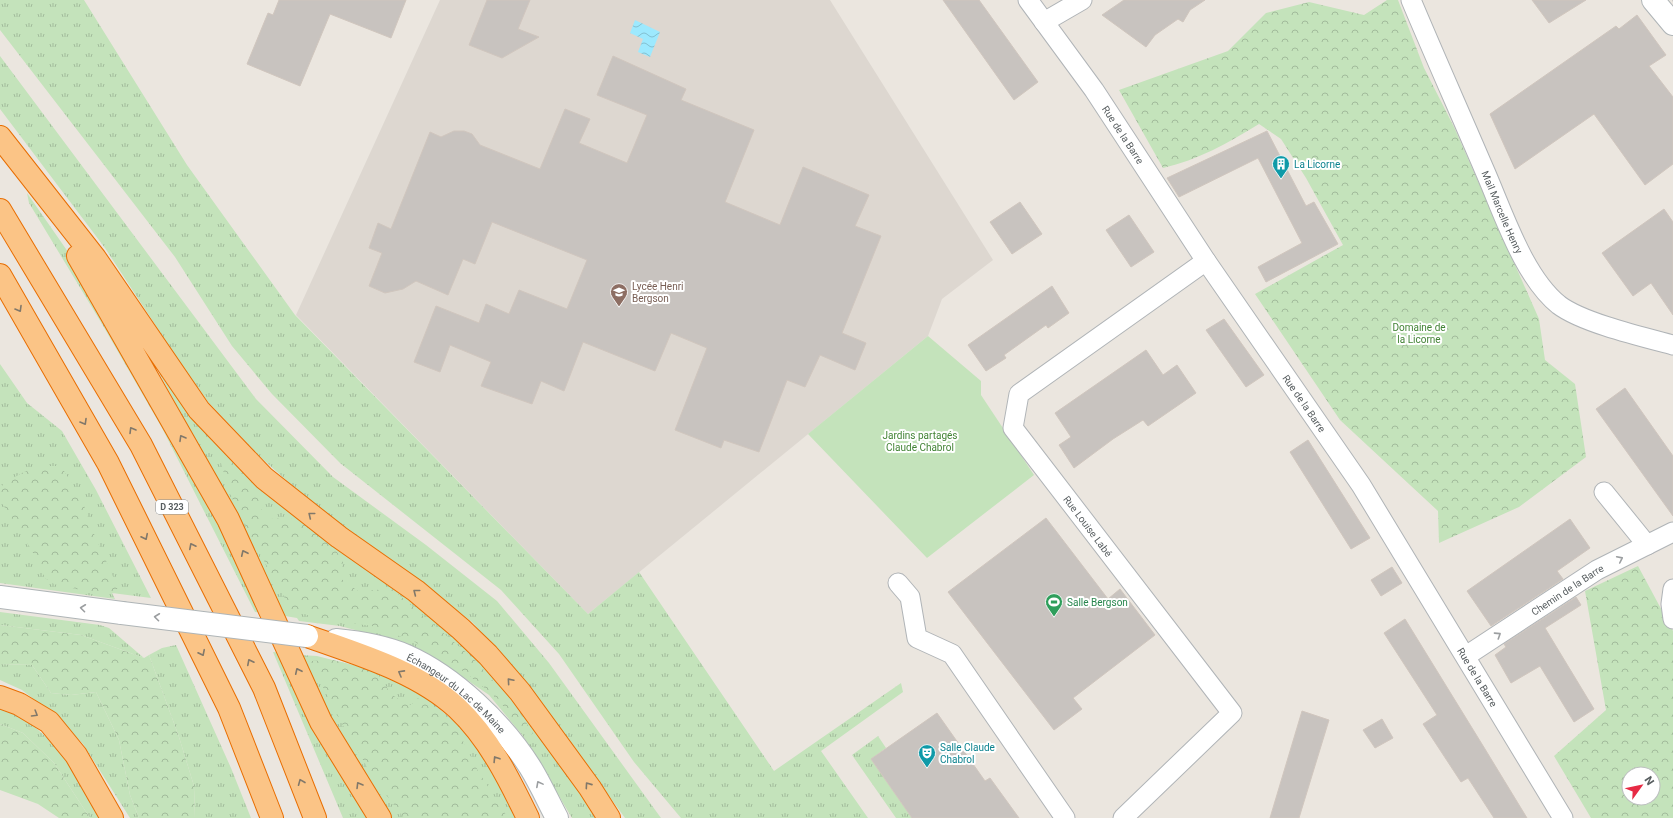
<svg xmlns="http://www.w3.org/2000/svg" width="1673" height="818" font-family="Roboto,sans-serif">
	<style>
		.education { fill: #ddd7d0 }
		.grass { fill: url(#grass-tufts) }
		.forest { fill: url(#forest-crowns); fill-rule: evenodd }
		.green { fill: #c4e3bb }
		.water { fill: url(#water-waves) }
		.building { fill: #c8c3bf; stroke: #d0c6be }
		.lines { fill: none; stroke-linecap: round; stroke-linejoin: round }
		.street-casing { stroke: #b0b4b7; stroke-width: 21 }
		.secondary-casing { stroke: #afb5b7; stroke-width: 24 }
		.highway-casing { stroke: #e86e02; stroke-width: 24 }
		.street { stroke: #fff; stroke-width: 19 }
		.secondary { stroke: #fff; stroke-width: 22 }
		.highway { stroke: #fbc486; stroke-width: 22 }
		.tram { stroke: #afb0b0; stroke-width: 1 }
		.secondary-bridge-casing { stroke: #afb5b7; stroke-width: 24; stroke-linecap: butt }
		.secondary-bridge { stroke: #fff; stroke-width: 22 }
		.oneway { stroke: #81786a }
		.oneway2 { stroke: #9b9ea0 }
		.labels { text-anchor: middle; stroke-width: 4; stroke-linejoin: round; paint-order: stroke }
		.shield { fill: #fff; stroke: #8a8e90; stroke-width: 1 }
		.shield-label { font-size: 9px; font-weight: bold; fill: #585e60 }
		.street-label { font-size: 10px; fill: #585e60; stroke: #fff }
		.culture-label { font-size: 10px; fill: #0d838f; stroke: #fff; text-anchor: start }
		.education-label { font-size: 10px; fill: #785e54; stroke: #fff; text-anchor: start }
		.park-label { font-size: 10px; fill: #428335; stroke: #fff }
		.leisure-label { font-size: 10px; fill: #27864d; stroke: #fff; text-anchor: start }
	</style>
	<defs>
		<pattern id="grass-tufts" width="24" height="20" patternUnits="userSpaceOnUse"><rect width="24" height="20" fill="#c4e3bb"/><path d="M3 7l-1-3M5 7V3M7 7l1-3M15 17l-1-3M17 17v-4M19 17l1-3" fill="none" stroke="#a2bb9b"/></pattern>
		<pattern id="forest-crowns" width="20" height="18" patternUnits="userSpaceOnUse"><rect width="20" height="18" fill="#c4e3bb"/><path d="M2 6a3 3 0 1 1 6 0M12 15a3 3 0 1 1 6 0" fill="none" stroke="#a2bb9b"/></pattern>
		<pattern id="water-waves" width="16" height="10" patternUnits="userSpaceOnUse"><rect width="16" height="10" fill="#9de9fe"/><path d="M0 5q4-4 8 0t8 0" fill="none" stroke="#83c0d1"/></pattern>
	</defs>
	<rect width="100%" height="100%" fill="#ebe6df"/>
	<path class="education" d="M440 0H830L993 260 942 299 928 336 588 614 296 315Z"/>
	<path class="grass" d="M0 0H84L187 165 295 315 588 614 639 572 774 771 901 683 903 692 821 751 868 818H681L634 762 559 654 501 590 340 463 272 394 232 346 175 257 0 30Z
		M0 56 256 399 333 477 426 545 497 601 549 663 661 818H625L524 679 472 622 390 559 321 511 259 456 208 402 175 355 105 248 0 109Z
		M27 193 82 272 141 370 265 613 255 612 162 428 102 324 29 203Z
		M151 358 177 395 404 589 507 686 601 818H572L523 736 489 695 438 660 408 644 340 626 299 621 297 618 285 616 230 503Z
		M0 364 27 403 62 431 96 490 151 598 112 593 115 599 0 583Z
		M0 612 100 625 109 628 144 658 81 635 0 625Z
		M176 645 231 768 251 818H195L194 786 179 737 149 655 162 648Z
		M273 652 284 653 374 818H343Z
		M300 655 317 656 376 671 423 695 469 734 502 785 518 818H392L332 722Z
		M0 664 32 665 51 693 71 695 96 692 119 740 130 795 139 818H130L83 744 59 719 22 690 0 680Z
		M0 708C10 713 23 718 32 725 64 749 82 785 101 818H90L54 763 23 733 0 724Z
		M878 736 886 748 871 759 912 818H896L852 755Z"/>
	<path class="forest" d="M1387 0H1398L1424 68 1454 127 1539 319 1545 360 1575 384 1586 457 1519 507 1439 543 1438 511 1340 420 1255 294 1343 245 1306 178 1281 139 1259 124C1228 143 1198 160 1163 168L1119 90 1228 51 1266 13 1309 2 1364 15Z
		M233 461 264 494 261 515 270 519 289 518 302 522 334 547 343 562 340 578 358 591 392 589 476 661 515 706 533 733 528 738 497 698 466 673 415 642 372 626 321 619 292 611 254 543 230 494 221 463Z
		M42 466H61L83 502 91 527 118 588 112 593H95L54 584 45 578 31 549 0 500V489L4 483 24 472Z
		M1638 566 1673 631V818H1591L1554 756 1606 710 1585 591ZM1629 774H1653V798H1629Z
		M0 625 81 635 144 658 149 655 179 737 194 786 195 818H139L130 795 119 740 96 692 71 695 51 693 32 665 0 664Z
		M333 660C347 664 371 668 381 678 385 681 386 687 389 691 395 698 403 702 411 705L418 698 443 714 458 731 478 771 508 818H404L374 779 337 715 310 661Z
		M0 724 23 733 54 763 90 818H59L38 804 0 790Z"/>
	<path class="green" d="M928 336 981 381V395L1034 475 927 558 808 434Z"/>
	<path class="water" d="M635 20 660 32 650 57 638 52 643 39 630 33Z"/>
	<path class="building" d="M279 0H406L391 38 330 14 300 86 247 64 268 13 273 15Z
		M487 0H530L518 29 539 37 502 58 469 45Z
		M943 0H979L1038 82 1014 100Z
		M1124 0H1205L1190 10 1183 22 1178 19 1155 35 1146 47 1102 15Z
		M1532 0H1586L1549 23Z
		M1637 15 1666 55 1649 66 1673 97V164L1645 185 1594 114 1515 169 1490 114 1616 26 1619 29Z
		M613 56 686 89 681 100 754 130 725 202 780 225 803 167 869 195 855 226 881 236 842 333 866 343 855 370 820 355 805 387 787 380 759 452 724 440 721 448 675 430 707 348 671 333 655 371 583 342 564 391 541 381 532 404 481 386 491 362 450 345 440 372 414 362 436 306 479 323 486 304 509 314 519 290 567 309 587 260 492 222 475 264 463 259 448 295 416 281 403 289 385 293 369 286 382 253 369 248 378 223 391 229 430 132 441 137 454 131H464L472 134 480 145 540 169 565 109 590 119 579 143 627 163 647 115 597 95Z
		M1267 131 1306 206 1314 202 1338 244 1266 282 1258 267 1302 243 1258 158 1179 197 1167 178Z
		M1020 202 1042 234 1012 254 990 222Z
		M1664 209 1673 222V315L1651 283 1633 296 1602 253Z
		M1129 215 1154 252 1131 267 1106 230Z
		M1052 286 1069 313 1048 328 1046 325 1004 355 1006 358 986 371 968 345Z
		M1224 319 1264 375 1246 387 1206 330Z
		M1146 350 1163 375 1177 365 1196 393 1148 426 1143 420 1113 439 1074 468 1059 445 1071 437 1055 413Z
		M1625 388 1673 456V516L1596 409Z
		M1308 440 1370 538 1351 549 1290 452Z
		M1046 518 1108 599 1120 589 1155 635 1073 698 1082 709 1054 730 948 592Z
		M1570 519 1590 548 1557 571 1563 579 1491 626 1467 591Z
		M1392 567 1402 583 1381 596 1371 580Z
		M1576 597 1581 605 1545 628 1594 709 1574 722 1540 666 1511 683 1495 655 1506 647 1504 644Z
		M1405 619 1485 749 1527 818H1494L1468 778 1461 782 1423 724 1437 715 1384 633Z
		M1302 711 1329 720 1299 818H1270Z
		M937 713 985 781 990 778 1019 818H912L871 759Z
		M1382 719 1393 738 1375 748 1363 730Z"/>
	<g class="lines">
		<g class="street-casing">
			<g id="street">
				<path id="s1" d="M1028 0 1094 90 1206 261 1361 485 1563 818"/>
				<path id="s2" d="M1411 0C1435 57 1460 113 1484 169 1503 212 1523 276 1559 305 1583 323 1643 337 1673 345"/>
				<path d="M1044 22 1082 0"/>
				<path d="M1604 492 1647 545"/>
				<path d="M898 583 910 597 917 638 952 654 1065 818"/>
				<path d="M1673 589 1671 604 1673 619"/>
				<path id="s3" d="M1466 656 1597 570 1673 532"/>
				<path d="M1123 818 1232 713 1013 428 1019 394 1206 261"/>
			</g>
		</g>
		<g class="secondary-casing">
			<g id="secondary">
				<path d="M1653 0 1673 24"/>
				<path d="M0 597 122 613"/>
				<path id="s4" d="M336 640C358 642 386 647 407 656 454 677 503 724 530 767 540 783 548 801 557 818"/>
			</g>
		</g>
		<g class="highway-casing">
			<path id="highway" d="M0 137 95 258 199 410 264 478 339 537 416 591 461 629 488 655 520 692 590 788 609 818
				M0 210 141 445 264 688 315 818
				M78 256 228 519 321 722 380 818
				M0 275 108 463 229 708 272 818
				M307 636C357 654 417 671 457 708 489 738 509 779 528 818
				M0 697 19 704 49 722 76 755 112 818"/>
		</g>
		<use href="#street" class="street"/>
		<use href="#secondary" class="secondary"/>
		<use href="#highway" class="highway"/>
		<path class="tram" d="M1673 0V1"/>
		<g class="secondary-bridge-casing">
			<path id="secondary-bridge" d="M122 613 307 636"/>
		</g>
		<use href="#secondary-bridge" class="secondary-bridge"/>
	</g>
	<defs><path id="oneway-chevron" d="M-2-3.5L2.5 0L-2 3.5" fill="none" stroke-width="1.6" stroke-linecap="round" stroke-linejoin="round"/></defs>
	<g class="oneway">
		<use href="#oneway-chevron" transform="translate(19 309) rotate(60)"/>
		<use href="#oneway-chevron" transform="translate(84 422) rotate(60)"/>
		<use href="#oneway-chevron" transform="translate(132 430) rotate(-121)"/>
		<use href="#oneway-chevron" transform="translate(182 438) rotate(-120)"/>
		<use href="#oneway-chevron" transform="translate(311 515) rotate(-141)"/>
		<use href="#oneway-chevron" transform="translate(145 537) rotate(64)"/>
		<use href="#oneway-chevron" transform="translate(192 546) rotate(-117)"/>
		<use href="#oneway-chevron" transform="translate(244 553) rotate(-115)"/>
		<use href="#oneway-chevron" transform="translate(416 592) rotate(-142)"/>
		<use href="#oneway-chevron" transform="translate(202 653) rotate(64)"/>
		<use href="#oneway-chevron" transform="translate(250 662) rotate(-117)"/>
		<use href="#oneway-chevron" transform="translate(298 671) rotate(-115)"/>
		<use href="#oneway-chevron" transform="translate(401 673) rotate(-151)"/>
		<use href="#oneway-chevron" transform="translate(510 681) rotate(-131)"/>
		<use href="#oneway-chevron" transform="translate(35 714) rotate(31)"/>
		<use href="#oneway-chevron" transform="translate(496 759) rotate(-122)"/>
		<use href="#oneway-chevron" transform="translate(301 782) rotate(-112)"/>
		<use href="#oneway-chevron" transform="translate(359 785) rotate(-121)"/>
		<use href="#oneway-chevron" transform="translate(588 785) rotate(-125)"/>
	</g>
	<g class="oneway2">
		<use href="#oneway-chevron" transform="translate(1620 559) rotate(-26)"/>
		<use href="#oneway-chevron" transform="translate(83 608) rotate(-173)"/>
		<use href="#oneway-chevron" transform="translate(157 617) rotate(-173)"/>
		<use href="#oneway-chevron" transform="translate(1498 635) rotate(-33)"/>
		<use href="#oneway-chevron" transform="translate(539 784) rotate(-118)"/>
	</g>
	<defs>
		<g id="building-pin" transform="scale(0.9)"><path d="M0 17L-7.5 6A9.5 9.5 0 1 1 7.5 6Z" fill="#0f9aa8" stroke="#fff"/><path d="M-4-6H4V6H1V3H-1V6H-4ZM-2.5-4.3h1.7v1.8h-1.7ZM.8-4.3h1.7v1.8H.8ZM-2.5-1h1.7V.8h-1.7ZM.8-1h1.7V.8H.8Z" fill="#fff"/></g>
		<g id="school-pin" transform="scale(0.9)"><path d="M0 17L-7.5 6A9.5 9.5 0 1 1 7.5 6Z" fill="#8d6e63" stroke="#fff"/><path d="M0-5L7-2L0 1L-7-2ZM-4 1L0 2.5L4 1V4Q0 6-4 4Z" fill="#fff"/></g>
		<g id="stadium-pin" transform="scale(0.9)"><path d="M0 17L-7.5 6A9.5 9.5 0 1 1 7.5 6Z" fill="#2e9e5b" stroke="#fff"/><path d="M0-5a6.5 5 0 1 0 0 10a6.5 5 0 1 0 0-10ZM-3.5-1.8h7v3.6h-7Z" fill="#fff"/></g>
		<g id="theatre-pin" transform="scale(0.9)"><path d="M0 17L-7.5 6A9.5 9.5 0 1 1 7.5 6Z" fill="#0f9aa8" stroke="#fff"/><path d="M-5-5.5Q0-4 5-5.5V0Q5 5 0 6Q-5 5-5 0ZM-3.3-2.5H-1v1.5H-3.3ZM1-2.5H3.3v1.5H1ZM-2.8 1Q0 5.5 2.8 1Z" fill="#fff"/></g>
	</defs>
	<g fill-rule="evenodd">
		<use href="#building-pin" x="1281" y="164"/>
		<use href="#school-pin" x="619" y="292"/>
		<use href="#stadium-pin" x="1054" y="602"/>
		<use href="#theatre-pin" x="927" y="753"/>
	</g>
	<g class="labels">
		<rect class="shield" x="156" y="500" width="32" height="14" rx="3"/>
		<g class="shield-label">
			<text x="172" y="510">D 323</text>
		</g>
		<g class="street-label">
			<text dy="4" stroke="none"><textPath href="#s1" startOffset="165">Rue de la Barre</textPath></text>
			<text dy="4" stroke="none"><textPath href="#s2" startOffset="231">Mail Marcelle Henry</textPath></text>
			<text dy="4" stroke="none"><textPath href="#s1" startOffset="489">Rue de la Barre</textPath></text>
			<text transform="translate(1088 526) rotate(53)" y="4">Rue Louise Labé</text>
			<text dy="4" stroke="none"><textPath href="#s3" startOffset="121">Chemin de la Barre</textPath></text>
			<text dy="4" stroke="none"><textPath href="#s1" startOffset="813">Rue de la Barre</textPath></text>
			<text dy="4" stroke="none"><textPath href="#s4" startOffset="135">Échangeur du Lac de Maine</textPath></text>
		</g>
		<g class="culture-label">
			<text x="1294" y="168">La Licorne</text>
			<text x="940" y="751">Salle Claude<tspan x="940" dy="12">Chabrol</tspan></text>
		</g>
		<g class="education-label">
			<text x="632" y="290">Lycée Henri<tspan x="632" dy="12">Bergson</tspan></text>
		</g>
		<g class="park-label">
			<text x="1419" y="331">Domaine de<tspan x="1419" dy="12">la Licorne</tspan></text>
			<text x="920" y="439">Jardins partagés<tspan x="920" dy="12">Claude Chabrol</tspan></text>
		</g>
		<g class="leisure-label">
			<text x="1067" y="606">Salle Bergson</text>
		</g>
	</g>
	<g transform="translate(1641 786) rotate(57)"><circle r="19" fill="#ffffff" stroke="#bcbfbf"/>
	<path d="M0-3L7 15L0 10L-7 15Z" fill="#e72a44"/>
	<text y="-6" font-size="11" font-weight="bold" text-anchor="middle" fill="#585e60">N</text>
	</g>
</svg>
